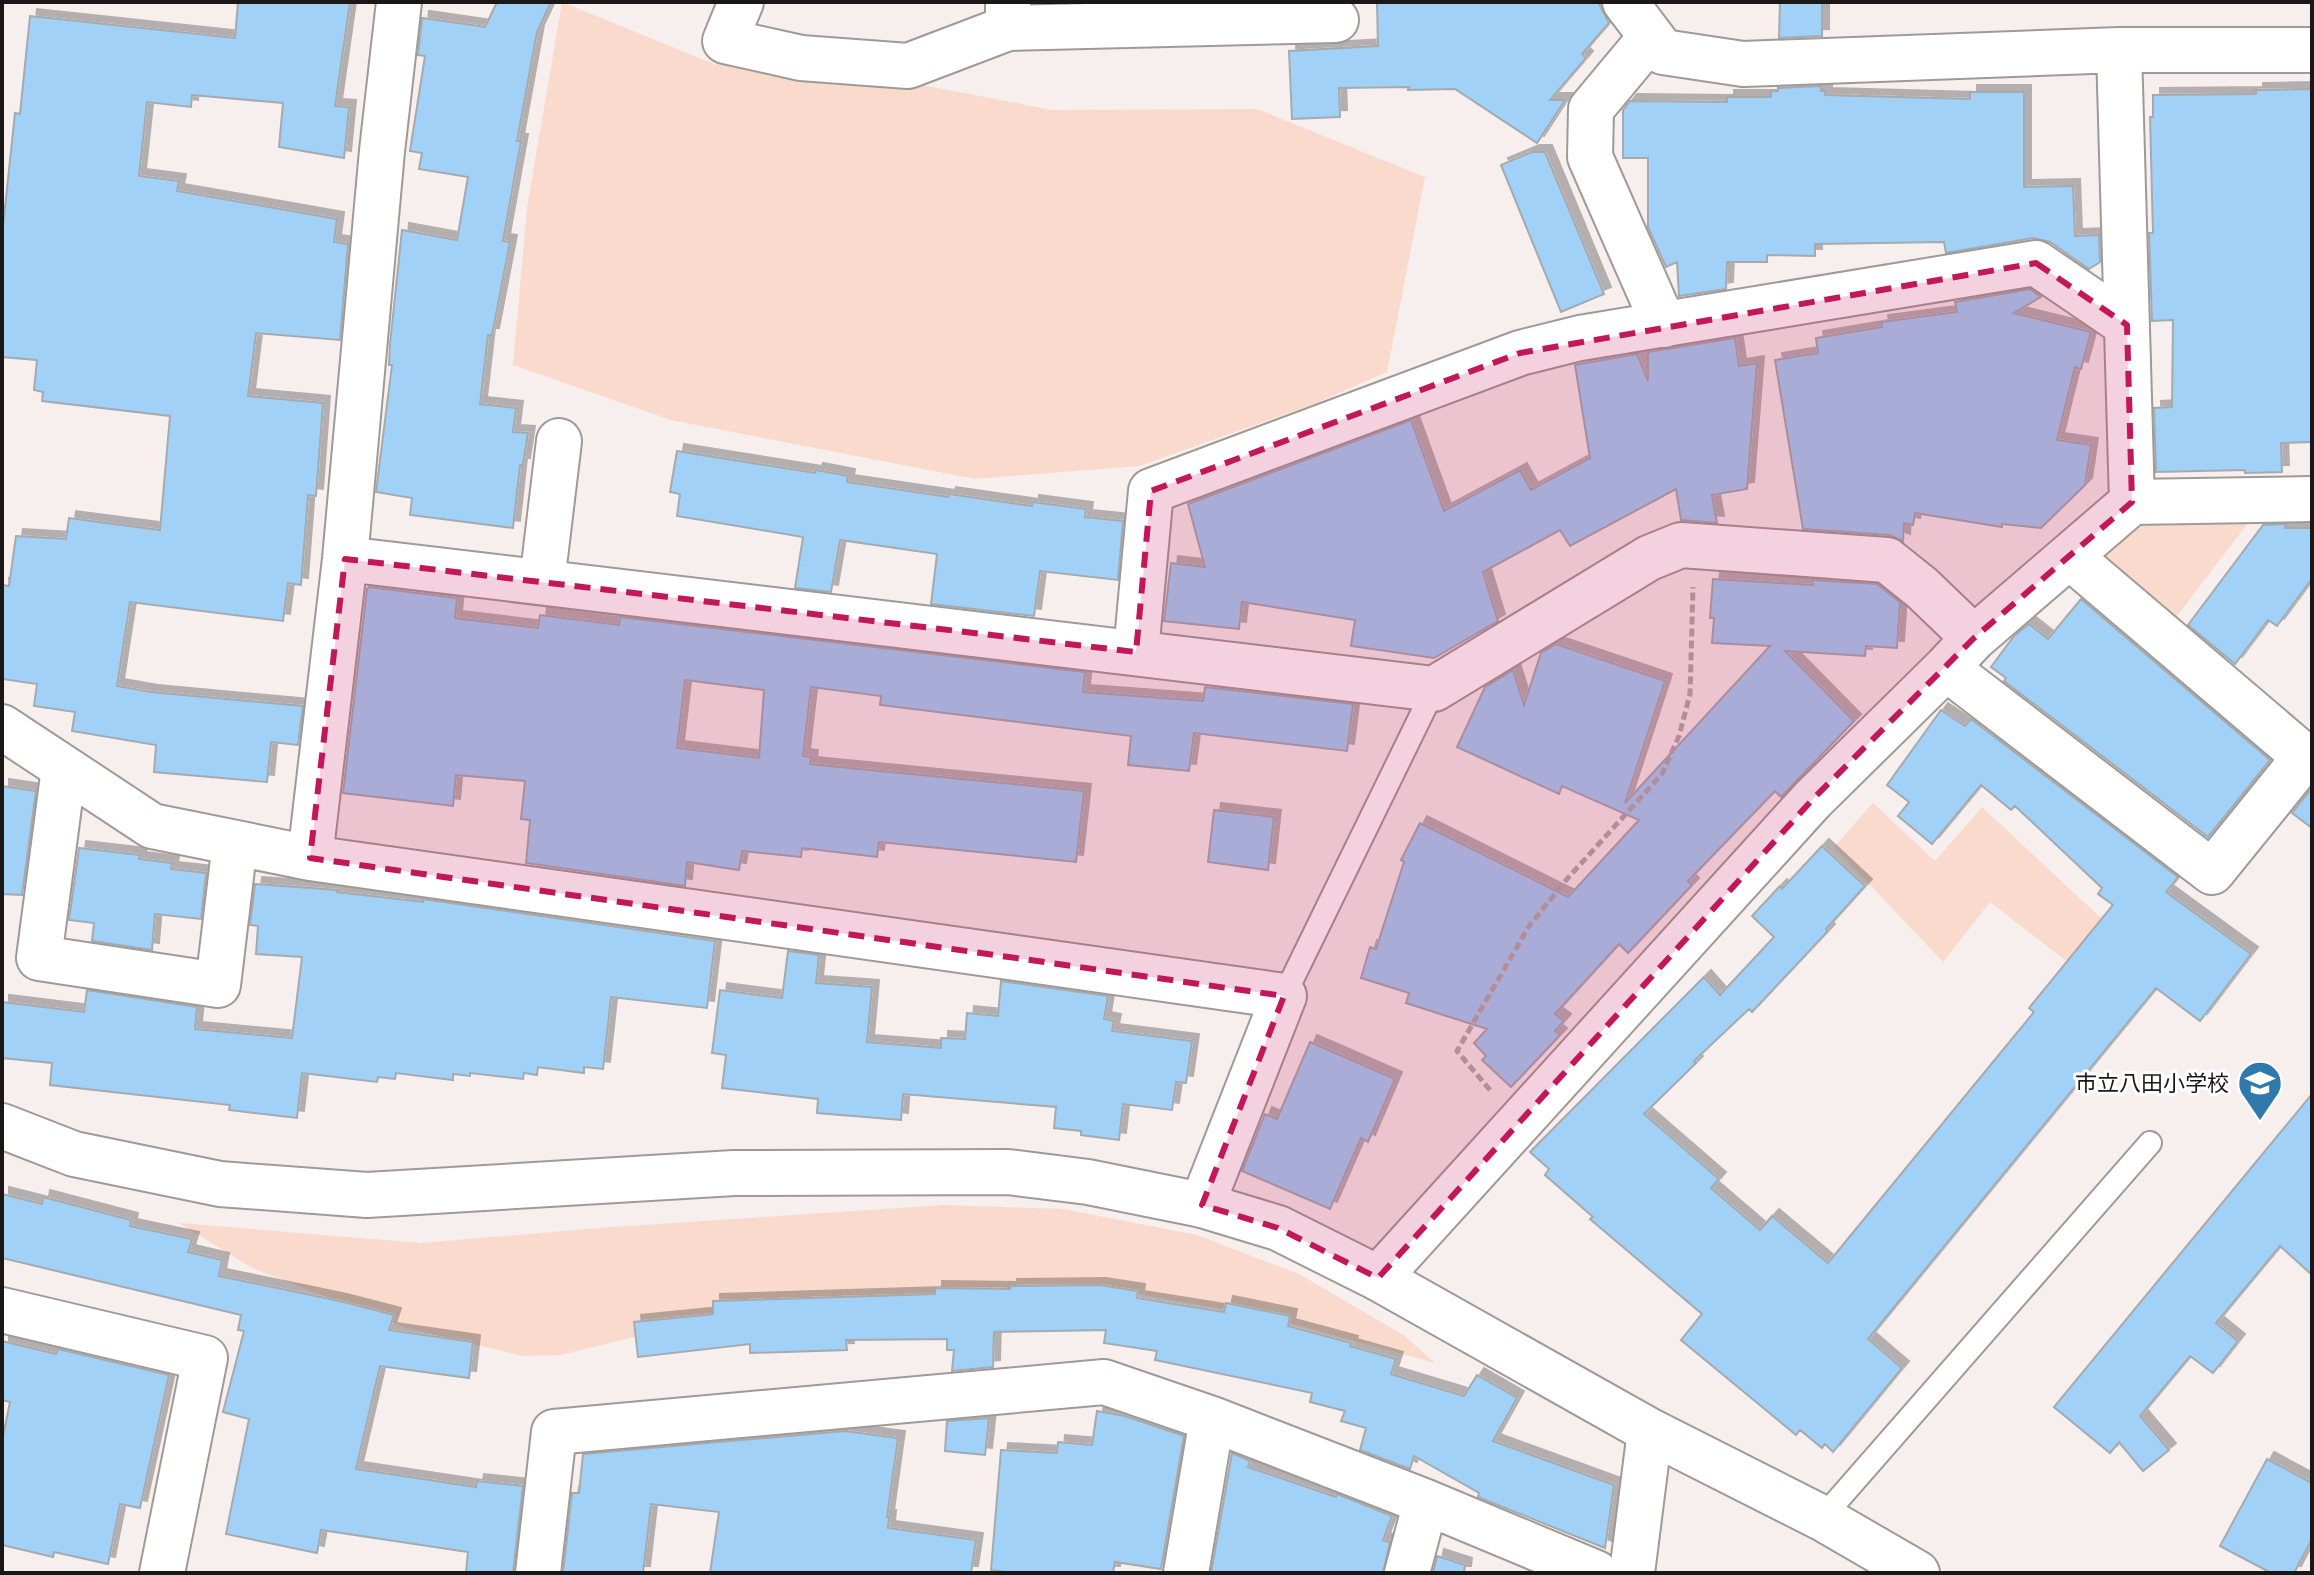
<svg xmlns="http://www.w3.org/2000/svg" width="2314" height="1575" font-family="'PT Sans','Noto Sans JP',sans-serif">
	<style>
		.green { fill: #f9dacd }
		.building { fill: #a2d1f7; stroke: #a5aaae; stroke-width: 2; fill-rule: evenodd; filter: url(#shadow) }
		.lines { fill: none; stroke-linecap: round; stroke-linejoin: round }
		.service-casing { stroke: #a09a97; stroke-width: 26 }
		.minor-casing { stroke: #a09a97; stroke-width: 48 }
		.tertiary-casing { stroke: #a09a97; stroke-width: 48 }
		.path { stroke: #b0aba9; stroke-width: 5; stroke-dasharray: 8 4; stroke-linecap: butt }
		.service { stroke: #fff; stroke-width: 22 }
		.minor { stroke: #fff; stroke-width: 44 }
		.tertiary { stroke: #fff; stroke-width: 44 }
		.marked { fill: #c2185b; fill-opacity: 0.2; stroke: #c2185b; stroke-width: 6; stroke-dasharray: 16 10; stroke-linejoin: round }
		.labels { text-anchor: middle; stroke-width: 6; stroke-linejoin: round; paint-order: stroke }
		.poi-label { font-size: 22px; fill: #1a1716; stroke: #fff; text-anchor: end }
	</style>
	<defs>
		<filter id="shadow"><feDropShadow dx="7" dy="-7" stdDeviation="0" flood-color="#0004"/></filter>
	</defs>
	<rect width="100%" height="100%" fill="#f6efed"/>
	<path class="green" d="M562 2 714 64 916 84 1053 110 1257 109 1425 177 1387 372 1314 404 1139 466 975 479 671 420 513 365 527 208Z
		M2251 519 2174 620 2102 567 2101 550 2129 520Z
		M1873 803 1935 861 1982 807 2105 922 2073 966 1990 902 1943 962 1834 847Z
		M943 1205 1063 1209 1197 1235 1299 1274 1405 1336 1435 1363 1272 1318 1128 1292 721 1316 560 1355 522 1356 407 1328 252 1268 179 1223 421 1243 612 1227Z"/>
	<path class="building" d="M238 2H350L335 106 349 107 344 158 279 147 283 103 192 95 191 107 147 102 139 176 179 181 177 191 337 219 334 242 348 244 340 340 256 333 248 396 323 403 316 496 308 495 301 585 288 583 283 621 130 602 117 686 151 692 303 706 298 745 271 742 267 782 154 772 156 745 72 731 75 712 34 706 37 684 2 679V585L9 586 16 536 66 539 69 518 160 530 170 416 42 401 43 392 34 390 37 360 2 357V236L15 113 20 114 30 16 235 38Z
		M497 2H551L537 32 517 141H521L503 241 510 242 492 335H488L480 404 516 408 513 432 528 433 523 465H520L513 528 410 515 412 498 376 492 392 365H389L390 344 402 230 457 240 468 177 419 169 422 153 410 151 425 56 418 55 422 18 485 27Z
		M1377 2H1598L1609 23 1582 54 1586 58 1550 100H1565L1537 143 1455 89 1408 90 1409 87 1339 88 1340 117 1292 119 1289 51 1378 46Z
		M1780 2H1822V36L1779 38Z
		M1821 86V91H1825V95L1970 99V92H2024V187L2073 186 2075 236 2099 235 2100 262 2089 269 2050 242 2033 238 1946 253 1944 242 1815 244V256L1767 255V262H1727L1726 289 1679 296 1677 262 1666 267 1648 227V158H1623V110L1630 101 1727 102V97H1771V91H1778V88Z
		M2312 89V442L2281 443 2282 472 2245 473V470L2156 472 2154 408 2172 407 2173 320 2152 321 2149 233H2153L2150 117H2153V95L2256 94V90Z
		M1532 152H1545L1604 294 1561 312 1501 165Z
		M2030 289 2041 297 2014 313 2091 332 2081 369 2075 367 2057 440 2091 445 2085 485 2041 528 2002 524V527L1915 513 1913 525 1904 523 1903 541 1889 535 1803 529 1775 360 1818 353 1816 338 1882 327 1881 322 1957 312 1955 302Z
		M1735 338 1739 366 1757 363 1747 489 1712 495 1717 523 1681 520 1676 489 1570 546 1560 530 1483 572 1498 621 1434 658 1351 646 1355 620 1242 602 1239 629 1164 621 1171 563 1205 567 1188 504 1411 420 1444 511 1520 470 1531 490 1590 458 1575 365 1637 354 1648 381V352Z
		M677 451 815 473 816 470 848 476 847 482 948 497 949 494 1032 506V502L1086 509 1085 517 1123 521 1118 580 1040 571 1034 616 931 604 937 554 840 540 831 592 795 588 803 537 677 516 680 494 670 492Z
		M2285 524V528H2311V580L2277 626 2268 620 2235 664 2188 625 2263 525Z
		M1713 579 1813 585 1812 580 1877 584 1900 602 1897 648 1866 646 1865 656 1785 651 1854 721 1781 797 1775 791 1688 881 1692 885 1628 953 1619 944 1555 1014 1564 1021 1555 1031 1560 1035 1511 1087 1482 1060 1486 1056 1474 1043 1487 1029 1406 1003 1409 993 1361 978 1370 947 1376 949 1404 862 1401 860 1420 823 1568 897 1639 820 1562 786 1559 794 1457 747 1485 687 1513 670 1524 705 1541 653 1556 644 1665 681 1625 803 1770 646 1712 643 1714 618H1710Z
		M369 587 457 598 455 618 538 628 540 615 619 625 620 617 1085 672 1083 692 1203 701 1205 687 1353 704 1347 751 1194 733 1189 771 1128 765 1131 736 880 705 881 696 811 687 803 756 811 757 810 764 1084 791 1076 862 879 842 877 857 802 848 801 857 742 851 739 870 687 862 685 886 526 863 530 820 521 819 525 781 456 775 453 806 343 793 367 589ZM685 680 764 690 759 758 677 748Z
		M2081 599 2270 760 2208 837 2004 681 2006 678 1991 667 2014 636 2029 624 2048 639Z
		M1941 710 1965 726 1971 719 2178 877 2166 892 2251 954 2200 1021 2156 988 1868 1339 1902 1368 1833 1452 1825 1444 1822 1448 1800 1430 1796 1435 1681 1340 1702 1314 1590 1219 1593 1217 1545 1175 1549 1169 1530 1152 1704 977 1720 995 1774 937 1752 916 1780 886 1782 889 1822 846 1865 886 1826 929 1828 931 1752 1012 1749 1009 1694 1061 1696 1063 1644 1114 1719 1179 1711 1188 1760 1230 1772 1216 1828 1263 2034 1012 2029 1008 2113 905 2098 894 2102 888 2015 806 2011 810 1981 785 1932 844 1898 816 1909 802 1887 785Z
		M2 786 36 791 22 895 2 894Z
		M2312 788V828L2292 813Z
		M1214 810 1274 817 1268 870 1208 862Z
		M79 848 140 855 139 859 172 863 171 869 206 873 201 919 155 914 152 950 92 941 94 923 69 920Z
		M255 884 337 890V892L423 902V899L715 941 707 1008 611 997 603 1069 584 1067V1073L538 1067 537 1075 524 1073 523 1079 470 1073V1076L453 1074V1080L396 1073 395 1079 378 1077 377 1082 302 1073 297 1118 229 1110 230 1105 50 1085 52 1063 2 1058V1002L84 1012 87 990 197 1007 195 1029 292 1038 302 957 256 954 258 926 250 925Z
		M788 951 819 955 816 983 872 987 867 1042 941 1048V1038L965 1039 967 1013 998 1016 1001 981 1108 996 1104 1019 1114 1021 1112 1031 1192 1041 1186 1083 1176 1082 1172 1110 1123 1104 1119 1140 1081 1135V1131L1054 1128 1056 1107 903 1094 901 1120 817 1113 818 1099 722 1088 726 1055 712 1053 720 990 782 998Z
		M1310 1042 1395 1079 1368 1142 1361 1138 1330 1209 1242 1171 1265 1114 1277 1119Z
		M2312 1094V1275L2280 1246 2216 1323 2238 1341 2213 1373 2190 1356 2140 1416 2169 1450 2143 1471 2119 1442 2110 1453 2054 1407Z
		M2 1194 42 1204 43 1197 131 1220 130 1226 192 1239 188 1252 222 1260 219 1276 340 1301 394 1315 389 1330 473 1342 469 1378 380 1366 356 1469 476 1487 477 1481 523 1486 513 1573H466L468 1552 321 1530 317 1553 226 1534 249 1419 223 1412 244 1331 238 1330 241 1315 2 1258Z
		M1099 1285 1138 1291 1137 1298 1224 1312 1226 1303 1290 1316 1288 1326 1351 1343 1350 1346 1396 1359 1391 1374 1464 1396 1477 1375 1517 1398 1493 1441 1614 1485 1605 1548 1478 1497 1479 1493 1414 1456 1410 1469 1360 1450 1366 1428 1341 1421 1345 1411 1310 1402 1312 1393 1155 1360 1157 1351 1104 1343 1106 1330 994 1332 993 1367 952 1371 954 1350H947V1339L846 1340 847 1350 750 1353V1344L638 1357 634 1322 713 1314V1301L935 1294V1288L1010 1289V1286Z
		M2 1341 56 1354 58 1349 169 1375 140 1508 120 1504 108 1564 54 1552 53 1557 2 1545V1441L10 1402 2 1400Z
		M1097 1411 1125 1416 1184 1436 1161 1569 1115 1562 1113 1573H1015L991 1570 1001 1450 1057 1453 1058 1442 1092 1445Z
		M989 1418 985 1455 945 1451 947 1421Z
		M845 1431 898 1438 887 1517H889L888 1528 976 1540 971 1573H710L719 1512 651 1504 643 1573H563L572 1493H579L583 1454Z
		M1232 1453 1250 1461 1248 1467 1336 1497 1337 1494 1392 1516 1383 1540 1390 1542 1383 1573H1211Z
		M2267 1459 2312 1483V1539L2294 1573H2271L2220 1546Z
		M1437 1556 1465 1565 1464 1573H1433Z"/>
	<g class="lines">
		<g class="service-casing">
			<path id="service" d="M1284 996 1434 689
				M1822 1518 2150 1143"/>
		</g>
		<g class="minor-casing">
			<path id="minor" d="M741 2 725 41 801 58 908 66 1008 28V2
				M1625 2 1663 52 1743 64 2119 50H2312
				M1008 28 1336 20
				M1651 37 1591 109 1590 157 1664 325
				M2119 50 2132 502
				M345 559 1434 689 1649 558 1681 545 1887 560 1922 588 1974 638
				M542 582 559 441
				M1136 652 1151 491 1520 353 1580 338 2036 263 2127 325
				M1946 668 2212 872 2305 757 2069 556
				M2 727 152 826 310 858 1284 996 1202 1205
				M64 768 39 958 218 985 235 843
				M310 858 345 559 382 151 399 2
				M1378 1278 1812 800 1946 668 1974 638 2132 502 2312 499
				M2 1310 205 1358 162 1573
				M538 1573 554 1432 1104 1382 1212 1419 1426 1502 1596 1573
				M1186 1573 1212 1419
				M1407 1573 1426 1502
				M1632 1573 1650 1431"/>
		</g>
		<g class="tertiary-casing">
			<path id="tertiary" d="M2 1126 74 1154 220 1184 367 1195 734 1173 1008 1172 1088 1182 1202 1205 1278 1228 1378 1278 1650 1431 1822 1518 1917 1573"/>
		</g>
		<path class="path" d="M1490 1090 1457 1051 1529 926 1567 879 1662 774 1679 736 1690 694 1693 587"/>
		<use href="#service" class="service"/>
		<use href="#minor" class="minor"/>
		<use href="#tertiary" class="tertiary"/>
	</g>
	<path class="marked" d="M2036 263 2127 325 2132 502 1974 638 1812 800 1378 1278 1278 1228 1202 1205 1284 996 310 858 345 559 1136 652 1151 491 1520 353Z"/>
	<defs>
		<g id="school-pin" transform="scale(2.3)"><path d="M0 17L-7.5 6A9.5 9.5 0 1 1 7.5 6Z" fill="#3179ad" stroke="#fff"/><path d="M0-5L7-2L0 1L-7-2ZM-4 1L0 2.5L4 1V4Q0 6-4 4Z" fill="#fff"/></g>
	</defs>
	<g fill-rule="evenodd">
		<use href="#school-pin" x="2260" y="1083"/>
	</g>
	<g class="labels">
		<g class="poi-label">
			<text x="2229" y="1091">市立八田小学校</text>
		</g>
	</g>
	<rect width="2314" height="1575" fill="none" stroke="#1a1716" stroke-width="8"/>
</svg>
